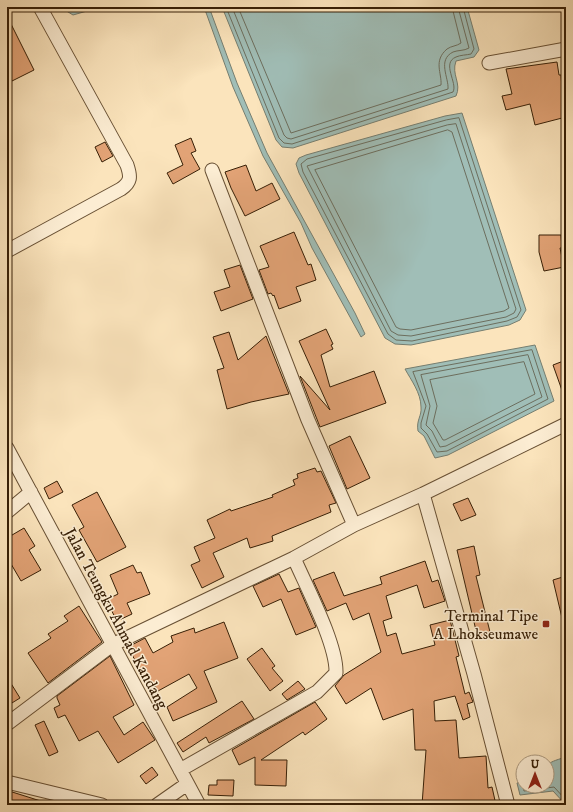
<svg xmlns="http://www.w3.org/2000/svg" width="573" height="812" font-family="'IM FELL DW Pica',serif">
	<style>
		.water { fill: #a0beb7; stroke: #767e70 }
		.lines { fill: none; stroke-linecap: round; stroke-linejoin: round }
		.shore { stroke: #6c6e5e; stroke-width: 1 }
		.building { fill: #e2a376; stroke: #371f06 }
		.street-casing { stroke: #685034; stroke-width: 15 }
		.street { stroke: #fcedd3; stroke-width: 13 }
		.poi-dot { fill: #8f2418; stroke: #fcedd3; stroke-width: 1.5 }
		.labels { text-anchor: middle; stroke-width: 3; stroke-linejoin: round; paint-order: stroke }
		.poi-label { font-size: 16px; fill: #371f06; stroke: #fcedd3; text-anchor: end }
		.street-label { font-size: 16px; fill: #371f06; stroke: #fcedd3 }
	</style>
	<rect width="100%" height="100%" fill="#fbe4bc"/>
	<filter id="stains"><feTurbulence type="fractalNoise" baseFrequency=".005" numOctaves="4"/><feColorMatrix values="0 0 0 0 .2 0 0 0 0 .09 0 0 0 0 .02 0 0 0 .5 -.17"/></filter>
	<radialGradient id="worn" r=".72"><stop offset=".6" stop-color="#630" stop-opacity="0"/><stop offset="1" stop-color="#630" stop-opacity=".3"/></radialGradient>
	<path class="water" d="M60 7H101L73 15Z
		M204 7H209L237 83 267 153 355 313 365 334 361 337 312 248 301 223 263 156 233 87Z
		M222 7H467L479 50 474 57 456 61C451 75 462 83 456 96L293 148 282 147 276 140Z
		M462 113 526 310 520 320 509 325 411 345 395 344 385 338 299 173 296 164 299 158 306 155 445 116Z
		M535 345 554 401 448 455 435 458 424 436 418 431C416 420 422 416 421 407 421 393 411 380 405 369Z
		M566 757V805L553 791 520 795 517 783 523 781V786H547C547 763 543 764 566 757Z"/>
	<g class="lines">
		<path class="shore" d="M226 7 279 138 284 143 292 144 453 92C458 83 441 63 456 57 460 55 467 55 471 54L474 49 463 7
			M232 7 284 135 287 138 291 139 448 89C449 78 437 60 453 52 458 50 464 51 469 48L458 7
			M238 7 291 133 441 85C442 73 433 61 447 49 451 46 457 46 461 43L452 7
			M459 118 521 310 517 317 507 321 412 341 396 340 388 334 303 172 301 164 307 159 446 120Z
			M456 124 516 309 514 313 506 317 411 336 398 335 391 331 307 166 447 125Z
			M448 130 452 132 509 308 504 311 411 330 400 329 396 327 315 170Z
			M532 350 548 399 447 451 437 452 427 434 421 428V423L426 406 413 372Z
			M528 355 542 397 446 446 440 447 432 431 426 425 430 406 421 375Z
			M524 362 535 394 445 440H443L433 423 437 406 430 380Z
			M523 786 524 791 554 787 566 800"/>
	</g>
	<path class="building" d="M7 16 34 70 12 81 7 71Z
		M557 62 559 75H561L562 88H565L566 117 535 125 530 104 506 110 502 96 512 94 506 69Z
		M191 138 196 151 191 153 200 169 173 184 167 173 183 165 175 145Z
		M105 142 113 156 102 162 95 147Z
		M246 165 256 191 272 183 280 199 245 216 231 188 225 172Z
		M294 232 308 265 311 264 316 280 296 287 301 301 279 309 274 295 273 296 271 293 268 294 259 270 269 267 260 246Z
		M539 235H561L562 248H560L564 267 544 271 539 252Z
		M240 265 253 299 221 311 214 292 230 287 224 270Z
		M326 329 333 344 331 345 333 349 321 355 330 387 374 371 386 403 320 427 300 376 330 410 299 341Z
		M229 332 238 360 266 336 289 394 251 402 227 409 217 370 224 368 213 337Z
		M566 360V396H564L553 365Z
		M350 436 370 478 347 489 329 446Z
		M315 468 317 472 321 471 336 503 329 505 331 512 272 536 273 541 250 548 247 538 213 553 224 577 202 588 191 565 200 561 194 547 215 538 207 520 230 509 231 511 273 497 272 495 295 485 293 480 298 478 297 474Z
		M57 481 63 492 49 499 44 488Z
		M97 492 126 547 97 562 79 530 84 527 72 505Z
		M468 498 476 515 461 521 453 504Z
		M24 528 35 546 29 550 41 570 21 581 7 557V538Z
		M474 546 480 575 476 576 491 636 478 639 457 550Z
		M425 561 432 582 438 580 445 601 424 608 417 585 386 596 392 618 383 621 387 636 396 633 402 654 435 645 430 625 450 620 459 656 456 657 465 694 469 692 473 702 467 704 470 717 463 720 455 696 434 701 435 721 456 720 459 758 486 756 488 788 492 787 496 805H422L426 750H415L413 709 383 720 371 688 346 704 335 686 344 675 381 652 369 613 353 620 346 603 327 611 313 580 334 572 344 596 382 584 380 577Z
		M133 565 137 573 141 572 150 594 127 603 132 614 117 621 106 600 118 594 110 575Z
		M279 574 288 592 299 588 316 627 296 635 281 599 263 607 253 586Z
		M566 576V617L562 618 553 580Z
		M79 606 102 642 48 683 28 653 51 638 48 634 68 621 64 616Z
		M224 622 238 658 204 671 217 702 173 721 167 707 197 688 189 674 158 691 155 686 150 689 128 647 145 638 153 653 173 642 171 636 194 628 195 633Z
		M262 648 275 666 272 668 283 681 270 691 247 659Z
		M110 656 134 705 113 717 124 735 143 722 155 740 118 763 98 731 79 741 65 715 58 718 54 708 60 705 57 698V696Z
		M7 677 20 698 7 706Z
		M298 681 305 689 287 700 282 694Z
		M242 701 254 719 209 743 206 737 183 752 177 743Z
		M315 702 327 719 305 735 303 732 261 760H287L286 786 255 785V757L239 765 232 750Z
		M44 721 58 752 49 756 35 725Z
		M152 767 158 775 146 784 140 776Z
		M217 780H234L233 796 208 795 209 785H217Z
		M9 791 47 803V805H15L7 802Z"/>
	<g class="lines">
		<g class="street-casing">
			<path id="street" d="M489 63 566 49
				M212 170 308 420 354 525
				M7 251 121 189C131 182 131 177 127 165L40 7
				M7 448 199 805
				M423 494 474 674 508 805
				M7 512 31 492
				M7 724 112 645 294 558 354 525 423 494 566 424
				M180 770 317 692 336 673C337 644 306 586 294 558
				M7 782 102 805
				M157 805 187 784"/>
		</g>
		<use href="#street" class="street"/>
	</g>
	<rect class="poi-dot" x="542" y="620" width="8" height="8" rx="2"/>
	<g class="labels">
		<g class="poi-label">
			<text x="538" y="621">Terminal Tipe<tspan x="538" dy="18">A Lhokseumawe</tspan></text>
		</g>
		<g class="street-label">
			<text transform="translate(117 618) rotate(62)" y="6">Jalan Teungku Ahmad Kandang</text>
		</g>
	</g>
	<rect width="573" height="812" fill="none" stroke="#fbe4bc" stroke-width="24"/>
	<rect x="8" y="8" width="557" height="796" fill="none" stroke="#371f06" stroke-width="2"/>
	<rect x="12" y="12" width="549" height="788" fill="none" stroke="#371f06"/>
	<g transform="translate(535 774)"><circle r="19" fill="#fcedd3" stroke="#ad9b81"/>
	<path d="M0-3L7 15L0 10L-7 15Z" fill="#8f2418"/>
	<text y="-6" font-size="11" font-weight="bold" text-anchor="middle" fill="#371f06">U</text>
	</g>
	<rect width="100%" height="100%" filter="url(#stains)"/>
	<rect width="100%" height="100%" fill="url(#worn)"/>
</svg>
